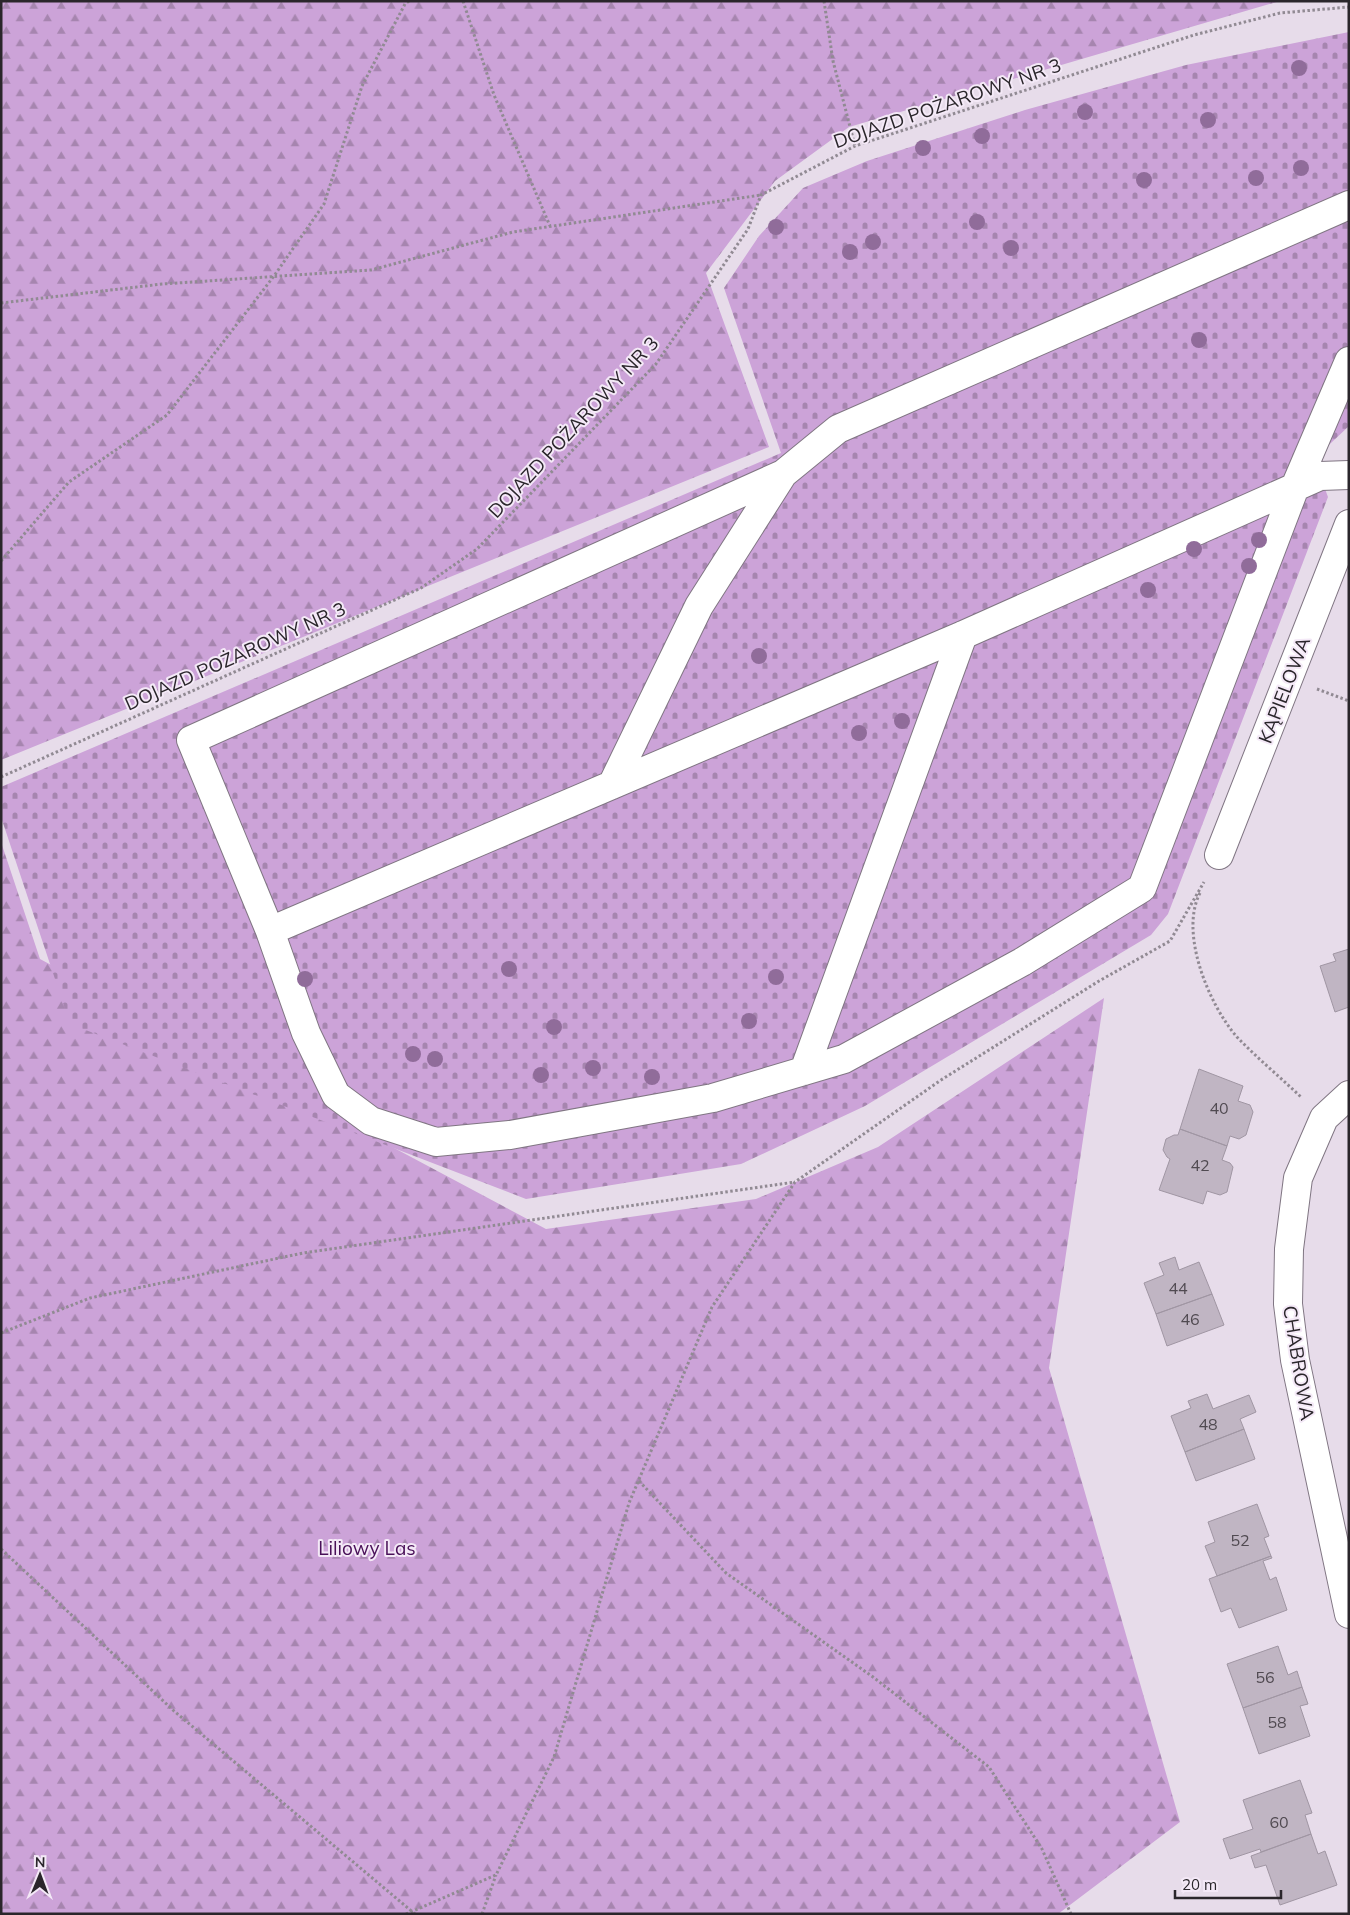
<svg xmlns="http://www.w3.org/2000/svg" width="1350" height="1915" font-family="Mulish,sans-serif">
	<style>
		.forest { fill: url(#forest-firs) }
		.cemetery { fill: url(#cemetery-stones) }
		.building { fill: #c0b5c3; stroke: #a096a3 }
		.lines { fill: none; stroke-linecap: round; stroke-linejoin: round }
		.street-casing { stroke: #807683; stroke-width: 30 }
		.path { stroke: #918a93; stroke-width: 3; stroke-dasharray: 2.5 2.5; stroke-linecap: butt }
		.street { stroke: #fff; stroke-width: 28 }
		.tree { fill: #906c9a }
		.labels { text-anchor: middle; stroke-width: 4; stroke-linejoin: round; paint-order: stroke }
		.number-label { font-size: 16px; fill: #504a51 }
		.street-label { font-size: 19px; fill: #2a262b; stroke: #f4e9f7 }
		.park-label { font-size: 19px; fill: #491058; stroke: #f4e9f7 }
	</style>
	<defs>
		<pattern id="forest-firs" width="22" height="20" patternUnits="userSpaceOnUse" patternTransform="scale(1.25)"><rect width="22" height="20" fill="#cca3d8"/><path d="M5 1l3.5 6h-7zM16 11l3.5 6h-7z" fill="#a685af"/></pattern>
		<pattern id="cemetery-stones" width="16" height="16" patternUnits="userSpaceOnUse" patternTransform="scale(1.25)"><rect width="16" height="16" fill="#cca3d8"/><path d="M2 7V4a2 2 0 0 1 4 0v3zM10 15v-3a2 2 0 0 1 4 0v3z" fill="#a685af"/></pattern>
	</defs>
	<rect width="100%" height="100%" fill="#e7dcea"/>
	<path class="forest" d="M1 1H1280L849 127 775 181 706 273 769 447 1 760Z
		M1 842 40 959 546 1229 756 1199 878 1147 1104 998 1049 1368 1180 1822 1058 1914H1Z"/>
	<path class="cemetery" d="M1349 32V426L1314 459 1328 497 1168 914 1151 935 865 1106 741 1164 526 1199 70 1024 1 817V787L781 453 724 288 759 236 803 188 867 161 1025 110 1186 65Z"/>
	<path class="building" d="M1349 949V1007L1335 1012 1320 966 1336 961 1333 954Z
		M1199 1069 1243 1086 1238 1101 1250 1105 1253 1112 1246 1135 1239 1139 1230 1136 1227 1146 1180 1129Z
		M1180 1129 1227 1146 1222 1160 1230 1163 1233 1167 1227 1192 1220 1195 1207 1191 1203 1204 1159 1190 1170 1159 1167 1157 1163 1150 1166 1139 1174 1135H1178Z
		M1175 1257 1179 1270 1199 1262 1212 1294 1156 1314 1144 1283 1164 1275 1159 1263Z
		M1212 1294 1224 1325 1167 1346 1156 1314Z
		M1207 1394 1213 1409 1249 1395 1256 1412 1240 1419 1244 1429 1185 1452 1171 1416 1191 1408 1188 1401Z
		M1244 1429 1255 1459 1196 1481 1185 1452Z
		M1257 1504 1269 1536 1264 1538 1271 1556 1217 1576 1205 1546 1215 1542 1208 1522Z
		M1271 1556 1272 1558 1263 1561 1270 1580 1276 1577 1287 1610 1239 1628 1231 1608 1221 1612 1209 1579Z
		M1278 1646 1288 1675 1297 1671 1302 1687 1243 1708 1227 1664Z
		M1302 1687 1308 1704 1300 1706 1310 1736 1259 1754 1243 1708Z
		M1300 1780 1312 1813 1305 1815 1311 1834 1261 1852 1260 1849 1230 1859 1223 1839 1253 1829 1243 1800Z
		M1311 1834 1318 1854 1325 1851 1337 1885 1280 1905 1266 1865 1255 1868 1251 1856Z"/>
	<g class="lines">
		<g class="street-casing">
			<path id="street" d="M783 474 191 740 270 931 306 1033 336 1095 371 1121 436 1142 510 1135 713 1098 844 1059 1022 962 1142 888 1295 487 1349 361
				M612 785 699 606 783 474 838 429 1349 205
				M1219 855 1349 524
				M270 931 963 635 1320 476 1349 475
				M804 1071 963 635
				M1349 1095 1324 1118 1298 1178 1289 1249 1288 1304 1295 1360 1349 1614"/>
		</g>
		<path class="path" d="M463 1 494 95 550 226
			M824 1 833 61 855 146
			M1 303 162 284 371 270 513 232 761 195
			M1 561 69 482 167 415 274 276 324 204 362 86 405 4 409 1
			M1317 689 1349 701
			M1 777 421 588 477 549 656 364 748 229 761 195 855 146 1194 35 1280 13 1349 7
			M1200 893C1179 933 1209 1005 1237 1037 1257 1058 1280 1077 1301 1097
			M1 1333 90 1298 303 1253 795 1182
			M639 1481 726 1573 873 1677 989 1767 1042 1849 1071 1914
			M1 1549 174 1711 415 1914
			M406 1914 496 1875 554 1757 629 1503 712 1307 795 1182 941 1080 1099 981 1170 941 1204 882
			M482 1914 496 1875"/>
		<use href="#street" class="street"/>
	</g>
	<g class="tree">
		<circle cx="1299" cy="68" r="8"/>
		<circle cx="1085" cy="112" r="8"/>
		<circle cx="1208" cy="120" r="8"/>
		<circle cx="982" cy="136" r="8"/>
		<circle cx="923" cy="148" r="8"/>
		<circle cx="1301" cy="168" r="8"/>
		<circle cx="1256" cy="178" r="8"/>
		<circle cx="1144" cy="180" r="8"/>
		<circle cx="977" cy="222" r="8"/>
		<circle cx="776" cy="227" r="8"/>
		<circle cx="873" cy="242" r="8"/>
		<circle cx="1011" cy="248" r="8"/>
		<circle cx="850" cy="252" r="8"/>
		<circle cx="1199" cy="340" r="8"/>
		<circle cx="1259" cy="540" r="8"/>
		<circle cx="1194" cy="549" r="8"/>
		<circle cx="1249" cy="566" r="8"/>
		<circle cx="1148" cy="590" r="8"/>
		<circle cx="759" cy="656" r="8"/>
		<circle cx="902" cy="721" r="8"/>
		<circle cx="859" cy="733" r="8"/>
		<circle cx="509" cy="969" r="8"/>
		<circle cx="776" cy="977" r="8"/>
		<circle cx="305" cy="979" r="8"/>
		<circle cx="749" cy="1021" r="8"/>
		<circle cx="554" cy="1027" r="8"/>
		<circle cx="413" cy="1054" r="8"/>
		<circle cx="435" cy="1059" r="8"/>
		<circle cx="593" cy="1068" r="8"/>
		<circle cx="541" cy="1075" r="8"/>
		<circle cx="652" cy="1077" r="8"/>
	</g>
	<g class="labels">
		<g class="number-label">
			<text x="1219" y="1114">40</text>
			<text x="1200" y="1171">42</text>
			<text x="1178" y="1294">44</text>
			<text x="1190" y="1325">46</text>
			<text x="1208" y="1430">48</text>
			<text x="1240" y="1546">52</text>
			<text x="1265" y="1683">56</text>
			<text x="1277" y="1728">58</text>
			<text x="1279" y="1828">60</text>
		</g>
		<g class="street-label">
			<text transform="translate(947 103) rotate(-19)" y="7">DOJAZD POŻAROWY NR 3</text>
			<text transform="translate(573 427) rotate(-47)" y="7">DOJAZD POŻAROWY NR 3</text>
			<text transform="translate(235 656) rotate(-24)" y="7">DOJAZD POŻAROWY NR 3</text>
			<text transform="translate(1284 690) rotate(-69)" y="7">KĄPIELOWA</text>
			<text transform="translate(1299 1363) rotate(81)" y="7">CHABROWA</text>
		</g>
		<g class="park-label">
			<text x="367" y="1555">Liliowy Las</text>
		</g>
	</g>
	<rect width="1350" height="1915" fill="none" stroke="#2a262b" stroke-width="5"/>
	<g transform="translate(40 1875) rotate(1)" stroke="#f4e9f7" stroke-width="4" paint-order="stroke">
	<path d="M0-4L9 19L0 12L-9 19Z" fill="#2a262b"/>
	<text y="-8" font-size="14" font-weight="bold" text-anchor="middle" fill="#2a262b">N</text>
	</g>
	<path d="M1175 1890v8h106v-8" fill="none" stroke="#2a262b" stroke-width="2.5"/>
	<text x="1182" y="1890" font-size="15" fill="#2a262b" stroke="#f4e9f7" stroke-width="4" paint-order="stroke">20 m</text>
</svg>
